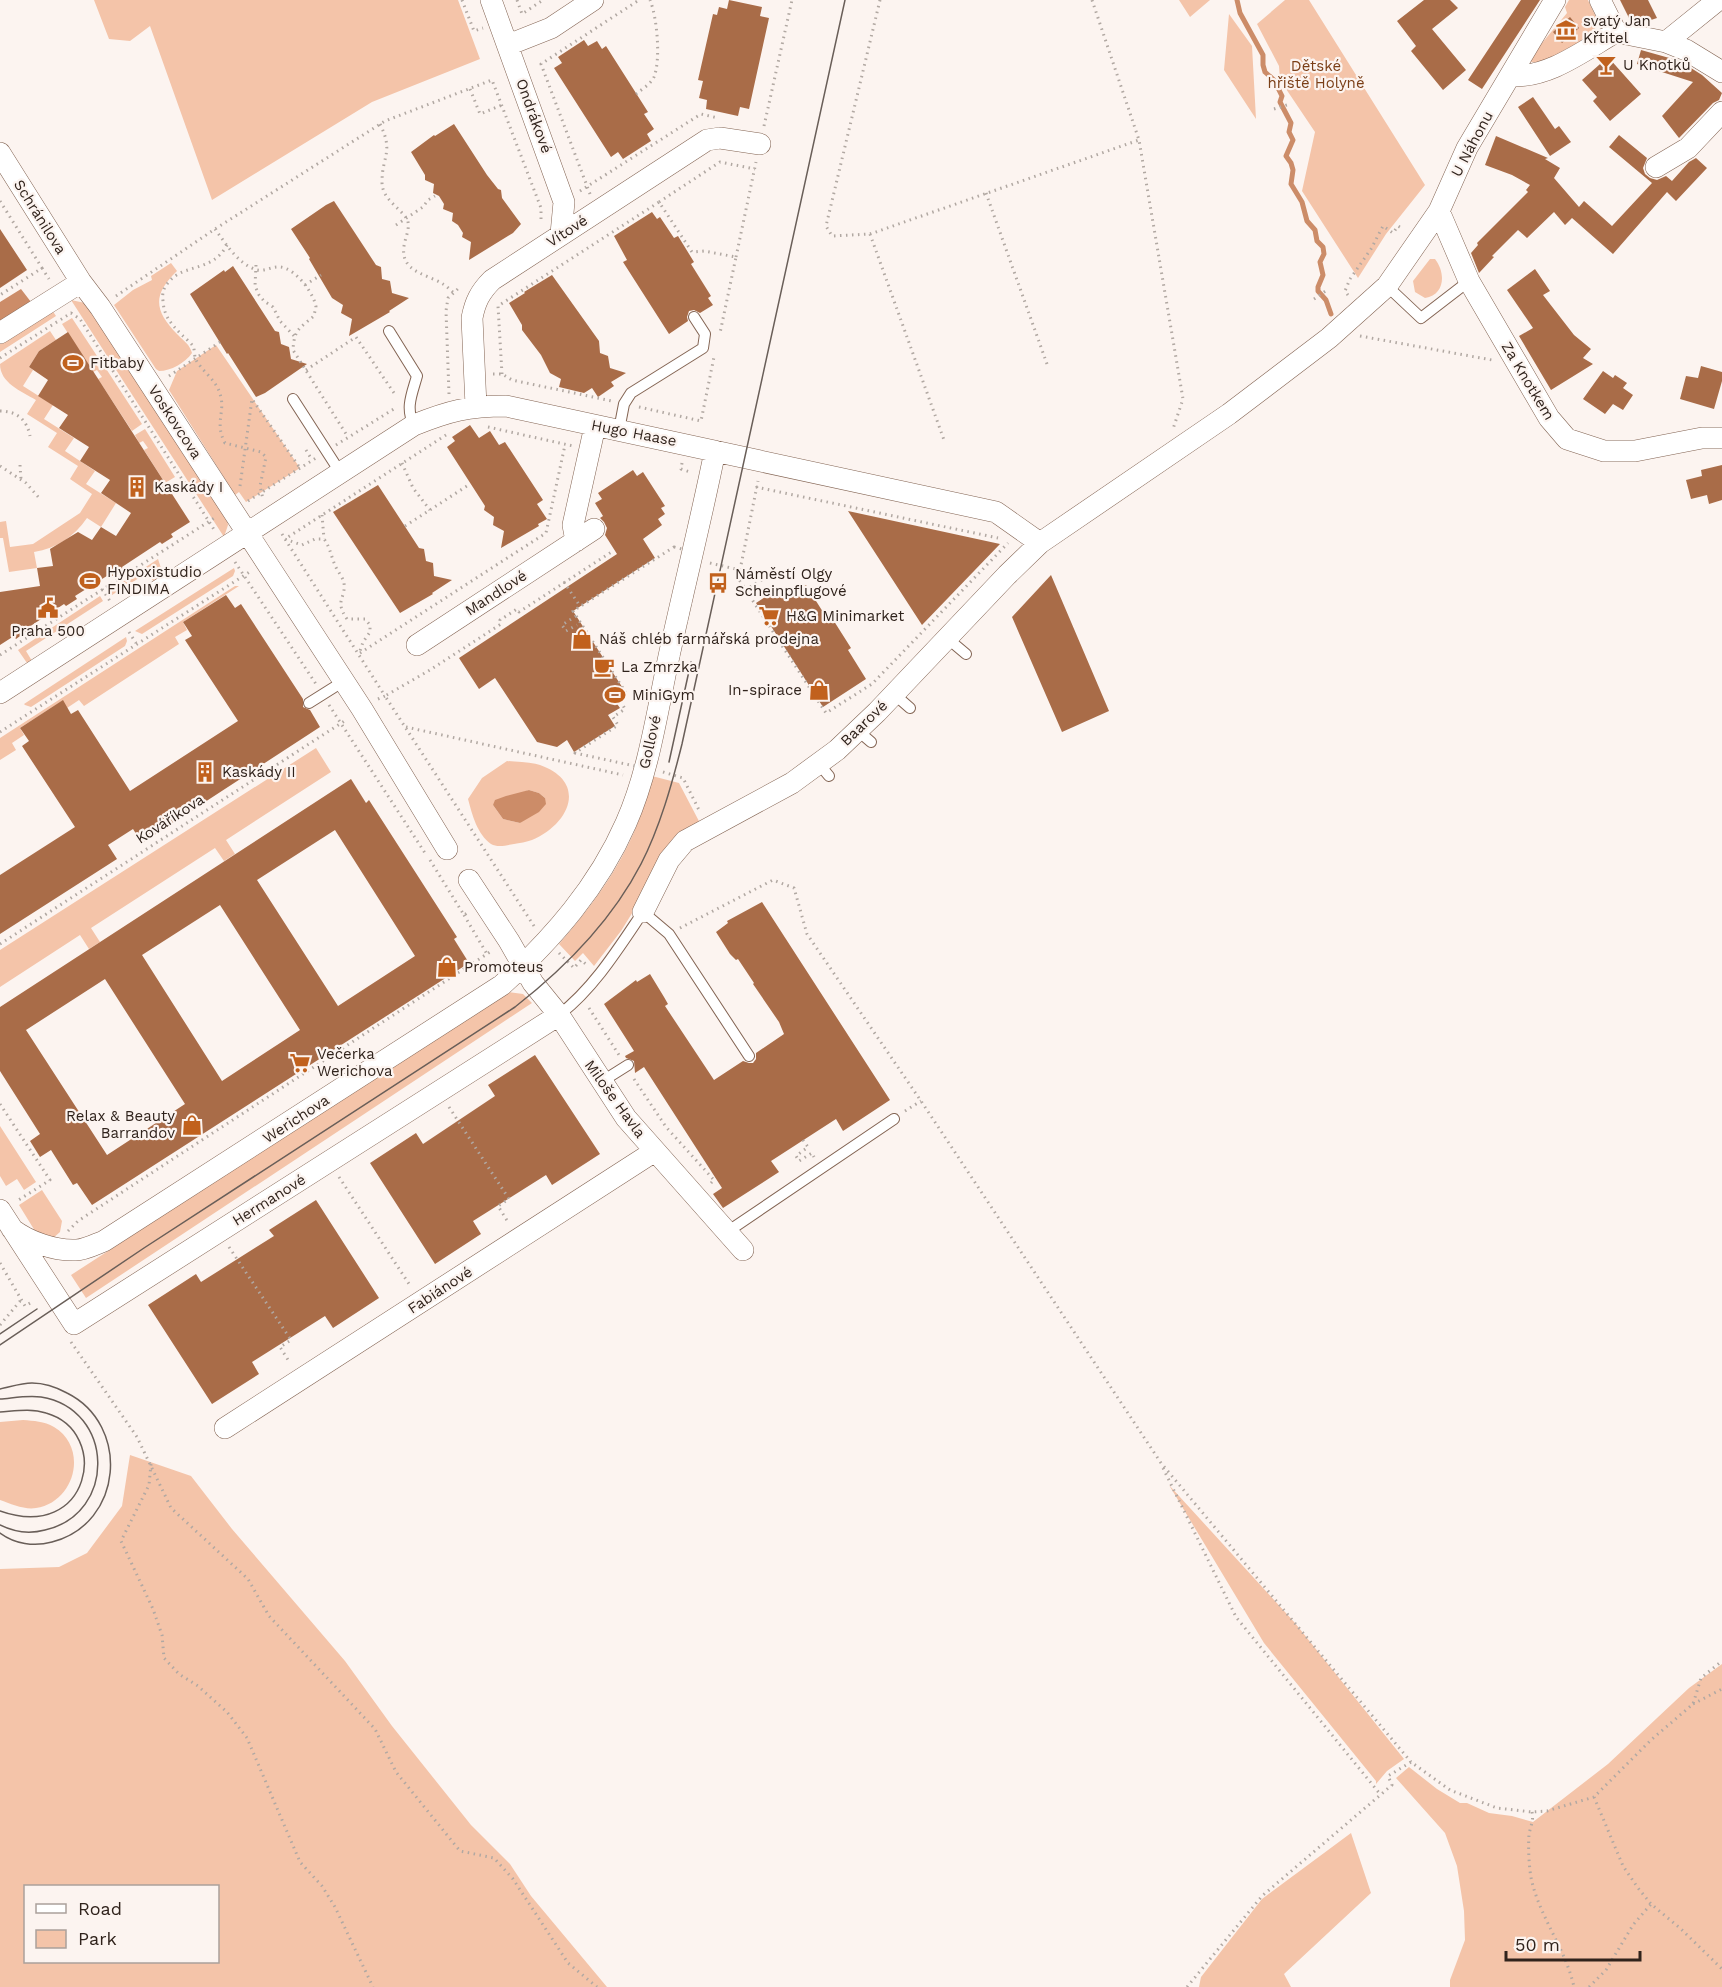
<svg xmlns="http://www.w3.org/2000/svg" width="1722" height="1987" font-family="'Work Sans',sans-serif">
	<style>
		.green { fill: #f4c4a9; fill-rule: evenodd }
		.water { fill: #cc8c68 }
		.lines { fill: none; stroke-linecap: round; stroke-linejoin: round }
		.stream { stroke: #cc8c68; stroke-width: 5 }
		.building { fill: #a96c48; fill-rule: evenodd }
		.lane-casing { stroke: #836453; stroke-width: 12 }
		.street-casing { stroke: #836453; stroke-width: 22 }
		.path { stroke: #b1a8a2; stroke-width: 3; stroke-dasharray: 1.5 4.5; stroke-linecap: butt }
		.lane { stroke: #fff; stroke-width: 10 }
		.street { stroke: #fff; stroke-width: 21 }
		.tram { stroke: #695e58; stroke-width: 1.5 }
		.labels { text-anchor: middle; stroke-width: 4.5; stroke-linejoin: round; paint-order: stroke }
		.poi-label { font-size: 15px; fill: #30231c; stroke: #fcf4f0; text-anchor: start }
		.park-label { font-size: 15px; fill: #7b3f17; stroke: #fcf4f0 }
		.street-label { font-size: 15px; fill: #30231c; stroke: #fcf4f0 }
	</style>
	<rect width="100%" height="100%" fill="#fcf4f0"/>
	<path class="green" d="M94 0H458L480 59 372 102 212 200 150 26 130 41 109 39Z
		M1179 0H1210L1190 17Z
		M1285 0H1309L1425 185 1386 234 1358 278 1302 191 1315 132 1280 80 1279 66 1257 24Z
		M1569 0H1588L1597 19 1594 34 1541 63 1531 62 1532 55 1567 13 1565 7Z
		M1229 14 1252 46 1256 119 1224 70Z
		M1430 259H1435C1446 273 1445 295 1425 298L1415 292 1413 281Z
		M171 263 177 271C152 295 154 311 178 335 184 341 190 345 192 353 185 363 171 371 159 371L156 369 114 305 133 290 152 280 151 276Z
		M71 300 85 303 227 519 228 525 224 537Z
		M52 310 56 316 0 352V344Z
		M72 318 99 359 95 362 98 367 103 364 142 424 132 431 98 379 102 377 97 370 93 372 62 324Z
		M50 331 56 340 39 351 29 367 33 370 23 386 53 405 44 419 74 438 65 451 95 471 86 484 116 503 101 527 87 518C74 537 57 548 34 552L37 568 9 572 3 538H0V522L6 521 10 547 33 544 80 513 92 494 70 479 78 466 48 447 57 433 27 414 36 400C21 391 0 383 0 364Z
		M216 345 300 468 246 502 239 492 235 495 169 390 177 371Z
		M145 429 175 477 165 483 144 450 148 448 143 441 139 443 135 435Z
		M158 559 162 571 158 580 154 582 147 573 112 595 109 591Z
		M234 568 235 571 233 576 142 634 135 631Z
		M235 586H239L183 622 187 630 175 637 179 644 84 706 79 700 67 708 62 701 20 728 24 735 12 743 16 750 0 760V738Z
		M100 596 103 601 26 651 32 661 27 663 18 650Z
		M126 637 127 641 125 646 31 707 25 705 24 704Z
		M316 748 331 772 226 840 235 854 224 861 215 848 91 928 100 942 89 949 80 935 0 987V950Z
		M507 761C517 762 530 762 540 765 588 782 570 824 532 840 527 842 519 843 514 844 507 845 498 848 491 844 477 834 472 814 468 799L482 778ZM529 790 539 793 545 798 520 823 503 819 493 805Z
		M652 776 679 783 701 825 639 902 621 931 594 966 583 953 575 961 559 944C590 908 619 870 637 825 643 809 647 792 652 776Z
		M508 992 523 994 532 1003 86 1298 71 1275Z
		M0 1126 36 1182 24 1190 17 1179 6 1186 0 1176Z
		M42 1190 62 1221 60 1232 52 1239 35 1231 19 1205Z
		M23 1420C34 1421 44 1421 54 1427 89 1448 75 1502 36 1508 25 1510 11 1504 0 1500V1422Z
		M130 1455 191 1476 232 1529 345 1661 392 1726 471 1825 510 1864 531 1896 607 1987H0V1569L59 1567 87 1553 122 1506ZM218 1886V1962H26V1886Z
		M1169 1485 1295 1623 1404 1759 1387 1771 1376 1784V1781L1264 1643Z
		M1722 1664V1987H1450V1980L1465 1940 1464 1911 1457 1866 1445 1833 1396 1778 1409 1767 1437 1789 1460 1803H1467L1489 1813 1512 1816 1533 1822 1608 1764 1689 1688Z
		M1351 1833 1371 1893 1284 1974 1291 1987H1199L1201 1977 1262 1899Z"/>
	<path class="water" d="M21 289 31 302 0 322V302Z
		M529 790 539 793 545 798 546 804 539 812 520 823 503 819 493 805 495 800 506 796Z"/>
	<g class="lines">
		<path class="stream" d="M1237 0 1240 13 1263 55V65L1265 72 1274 80 1282 96 1280 102 1291 123 1289 132 1293 140 1286 156 1291 163 1293 170 1291 184 1302 202 1307 221 1315 230 1317 241 1323 247 1324 254 1320 262 1323 275 1318 287V291L1326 300 1331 314"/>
	</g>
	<path class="building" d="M729 0 762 7 760 16 769 18 749 109 740 107 738 116 706 109 707 100 699 98 703 81 698 80 713 14 717 15 719 7 727 9Z
		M1424 0H1450L1458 8 1432 29 1466 70 1443 90 1411 51 1416 46 1397 21Z
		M1521 0H1540L1482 89 1468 80Z
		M1620 0H1648L1657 18 1642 23 1630 20Z
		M1570 17 1579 28 1562 43 1553 32Z
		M584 40 588 46 597 41 602 49 606 46 648 112 644 114 654 129 647 134 651 141 623 159 618 152 611 157 554 68 562 63 558 57Z
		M1641 50 1680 61 1702 75 1722 93 1719 100 1713 103 1679 138 1662 116 1693 82 1637 64Z
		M1608 57 1641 94 1610 121 1593 101 1597 97 1582 80Z
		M1533 97 1555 129 1559 126 1571 142 1550 156 1518 107Z
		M454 124 487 175 498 189 501 190 502 198 521 224 513 233 469 260 471 242 462 237 463 233 458 225 452 221 453 213 443 209 444 204 439 196 433 193 434 184 425 180V175L411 152 434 135 435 136Z
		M1619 135 1647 158 1643 168 1645 174 1650 178 1657 180 1666 176 1672 181 1689 162 1696 158 1707 168 1676 201 1667 192 1613 254 1572 218 1565 225 1554 212 1527 238 1518 230 1492 256 1494 257 1479 273 1471 253 1478 245 1477 243 1528 192 1526 190 1530 185 1512 175 1485 165 1496 136 1548 158 1545 159 1560 168 1554 178 1579 207 1584 201 1612 226 1652 183 1609 147Z
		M334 201 376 265 381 267 382 279 390 281 392 293 409 298 389 311 390 312 349 336 352 319 341 313 343 305 332 298 309 259 310 258 291 229 326 205Z
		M652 212 657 219 660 217 674 238 678 236 694 262 691 264 711 296 708 298 713 305 700 313 694 310 689 311 687 317 688 321 669 334 623 262 627 260 614 236Z
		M0 229 27 270 0 288Z
		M233 266 275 331 279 332 281 344 289 347 291 359 307 364 265 393 256 397 228 353 227 354 190 294 224 270 225 272Z
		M1535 269 1550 291 1543 295 1574 335 1591 349 1583 358 1593 364 1551 390 1519 336 1533 328 1507 290Z
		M552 275 599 341 600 353 608 356 610 368 626 373 611 382 614 386 598 397 592 388 584 393 559 387 561 379 550 373 541 355 522 330V325L509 303 525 293 524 292Z
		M68 332 190 522 171 534 173 537 162 544 160 542 122 567 123 569 112 576 110 574 75 596 77 599 66 606 64 604 26 629 27 631 16 639 14 636 0 645V592L40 586 37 568 53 566 50 549 78 532 92 540 101 527 116 536 131 513 101 493 110 480 80 461 89 447 59 428 68 415 38 396 48 380 29 367 39 351Z
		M1701 366 1722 372V381L1714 409 1680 399 1686 376 1698 378Z
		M1603 371 1613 378 1615 375 1627 383 1623 388 1633 395 1623 410 1613 404 1605 414 1583 399Z
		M470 425 479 438 490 431 499 445 505 442 543 500 537 504 547 519 538 524 539 526 501 548 504 531 493 525 494 517 484 510 485 506 447 447 455 441 452 437Z
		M1722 465V500L1709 504 1707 495 1691 499 1686 480 1702 476 1701 470Z
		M633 470 637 476 643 472 665 506 661 508 665 514 658 519 662 525 643 539 655 558 573 611 626 693 615 701 620 708 608 715 615 726 574 752 567 740 557 747 537 742 495 678 479 689 459 658 617 554 605 535 607 528 604 522 600 518 603 516 595 503 602 499 598 493Z
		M378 485 419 548 424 549 426 561 433 563 434 576 452 580 432 593 433 594 400 613 333 512Z
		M848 511 1000 544 922 625Z
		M1051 575 1109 711 1062 732 1012 617Z
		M806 585 828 620 832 618 851 648 848 650 866 679 823 707 756 603 777 589 784 599Z
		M226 595 235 608 241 604 303 699V707L310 710 320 727 142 843 133 829 108 845 117 859 0 934V875L75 827 22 746 29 741 20 728 63 700 71 714 78 710 130 791 238 721 185 640 192 636 183 622Z
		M351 779 366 803 369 800 457 937 454 939 469 963 92 1205 77 1183 73 1185 51 1150 40 1157 30 1141 40 1134 0 1071V1007ZM335 830 415 956 338 1006 257 880ZM220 905 300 1030 222 1081 142 955ZM105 979 185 1104 107 1155 26 1030Z
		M762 902 890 1100 843 1131 836 1119 771 1161 779 1172 723 1208 713 1194 722 1188 644 1067 635 1073 634 1061 626 1058 625 1056 634 1051 604 1004 636 980 637 982 650 974 664 997 668 1004 665 1006 714 1080 743 1061 749 1063H753L756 1059V1053L784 1034 779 1022 753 984 754 983 738 959 736 960 730 954 716 932 728 923 727 921Z
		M535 1055 600 1154 552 1185 546 1175 473 1221 481 1234 435 1264 370 1163 416 1133 423 1144 495 1096 488 1085Z
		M316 1200 379 1298 333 1328 325 1316 252 1362 259 1374 212 1404 148 1305 196 1274 201 1282 274 1236 269 1230Z"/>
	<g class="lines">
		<g class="lane-casing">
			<path id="lane" d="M1387 286 1421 318 1469 281
				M389 331 417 376C412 394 405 408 414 425
				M293 399 340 472
				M619 430 624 404 631 393 703 348 705 334 694 317
				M947 638 966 654
				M894 694 910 708
				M309 703 344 681
				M857 730 871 742
				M819 764 829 776
				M559 1015C594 988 618 949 643 912L669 934 749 1056
				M601 1082 628 1065
				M727 1232 894 1119"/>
		</g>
		<g class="street-casing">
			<path id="street" d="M491 0 564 202 561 234
				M1600 0 1616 32
				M1666 42 1718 0
				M508 45 551 28 593 0
				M1510 76C1549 78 1583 51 1616 32L1666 42 1686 50 1722 72
				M0 153 81 282 100 307 362 709 447 849
				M1656 167 1688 148 1722 112
				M1439 211 1469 281 1549 418 1567 439 1604 451H1635L1702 438H1722
				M0 333 81 282
				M476 406 472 318C475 302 480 292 492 280L707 140 720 138 760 144
				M576 541 573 525 595 426
				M417 645 594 529
				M0 693 414 425C449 411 468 406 506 406L996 512 1040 543
				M469 880 509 941 533 983 559 1015 626 1118 743 1250
				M643 912 669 860 685 841 792 783 837 750 877 712 1007 575 1040 543 1229 414 1329 338 1387 286 1439 211 1467 148 1555 0
				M0 1210 74 1324 559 1015
				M12 1229C29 1242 55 1251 76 1250 85 1250 96 1244 104 1241L502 985C553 938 598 887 626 823 649 771 657 712 669 656 684 587 701 520 715 451
				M225 1428 655 1151"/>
		</g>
		<path class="path" d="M462 0 474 31 483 28
			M517 0 522 14 543 0
			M880 0 826 226 832 236 870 234 1139 140
			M1092 0 1139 140 1183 399 1173 429
			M470 89 480 114 502 105
			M636 94C642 89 651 84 654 77 661 59 657 17 650 0
			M1274 109 1290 104
			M380 124C394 152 382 156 382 182 382 199 399 207 407 219 411 227 405 238 404 246 400 272 427 274 443 284 447 286 450 290 454 293
			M764 126 792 0
			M580 191 701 114 718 118
			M986 193 1047 364
			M590 194 541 64 639 0
			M0 201 42 268 0 295
			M659 202 720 162 755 169
			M396 225 423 207 428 200 435 196
			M215 229C226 244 236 261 254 269 264 273 271 266 280 267 295 268 314 293 316 307 316 307 314 315 314 316 300 328 294 329 293 350L348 437
			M870 234 944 440
			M227 245C211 274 183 262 167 284 163 289 162 295 163 301 164 317 172 325 183 336 186 339 191 343 193 346 195 350 194 356 196 360 202 371 217 381 220 394 226 411 214 423 225 443L261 452 266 457 260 486 263 499
			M736 257 756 162
			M256 265 255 286 259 295 264 301 273 307 280 321 295 337
			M42 268 49 279
			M305 285 321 275
			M1348 295 1345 291 1350 279 1371 249 1383 226 1393 233 1398 226 1403 229
			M116 296 215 229 385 121 492 80 541 208V223
			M1314 299 1327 290
			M1360 336 1492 360
			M0 358 71 313 80 319 215 531
			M306 370 356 337 396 396
			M493 374H502L512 380 612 401
			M502 374 498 306 659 202 692 252 704 251 736 257 720 333
			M169 376 220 342
			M449 394 446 311 448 298 461 286
			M639 407 701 421 714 357
			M0 411C17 411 27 420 30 436
			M488 427 573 446
			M336 445 397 407
			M306 450 312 460
			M402 463 413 488 430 510
			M682 463 681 469 690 472V473
			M20 465 21 479
			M0 466 26 483 40 499
			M240 486 252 399 300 468
			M756 487 998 538
			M248 501 316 458
			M322 515 324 539
			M405 526 470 484
			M282 534 285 539 302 545 315 539H324C330 547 331 556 335 565 337 571 343 577 344 583 346 599 334 600 347 619H365L370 625V632L363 642 359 654
			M674 547 701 554 652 776 644 768 575 753 618 725 613 717 625 709 620 700 626 693 573 611Z
			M235 562 316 684
			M710 563 740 570 738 578 826 713 872 684 1008 543
			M740 570 758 481
			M564 582 580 606
			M102 589 110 601
			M745 590 777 571
			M576 616 562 625 566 631 577 625
			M129 632 136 643
			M360 653 546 533 565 445
			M0 655 216 517
			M378 699 385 696 285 539 446 435
			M329 705 425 853
			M406 727 623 775
			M0 732 251 571
			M663 772 683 778 700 812
			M430 860 464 915 469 912
			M464 915 487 954
			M534 926 385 696 430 670 501 624 500 620 517 609 519 612 613 551
			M680 928 773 880 794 888 807 934 921 1101 1161 1463 1411 1762
			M0 944 346 720
			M559 953 574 968 581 960 588 966
			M589 1008 619 1055
			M634 1079 666 1127 714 1180 710 1184
			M0 1104 50 1180 17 1201
			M449 1107 509 1199 498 1206 508 1222
			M905 1111 921 1101
			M803 1140 808 1147 796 1156 799 1161 812 1153 814 1157
			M339 1177 411 1287
			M68 1231 78 1221 493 950
			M229 1247 291 1340 280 1347 290 1363
			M0 1263 25 1306 32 1302
			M0 1325 21 1300
			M71 1342 137 1437 171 1508 248 1579 269 1616 375 1729 396 1772 460 1851 494 1858 513 1879 568 1963 597 1987
			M151 1464 149 1485 121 1541 153 1609 162 1635 164 1658 179 1674 198 1686 227 1712 247 1738 300 1862 322 1886 335 1907 373 1987
			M1163 1468 1236 1617 1380 1794
			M1693 1704 1722 1689
			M1594 1797 1623 1866 1638 1888 1651 1904 1681 1929 1722 1969
			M1532 1812C1534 1821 1530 1827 1529 1835 1528 1847 1529 1871 1532 1882 1541 1919 1566 1950 1574 1987
			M1187 1987 1262 1896 1392 1785 1388 1776 1411 1762 1450 1790 1497 1808 1532 1812 1547 1811 1594 1797 1651 1740 1693 1704 1701 1678 1722 1661
			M1589 1987 1606 1970 1633 1925 1651 1904"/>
		<use href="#lane" class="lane"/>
		<use href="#street" class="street"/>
		<path class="tram" d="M669 762 691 662
			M0 1334 37 1309
			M0 1345 144 1248 515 1007C565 968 611 922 641 864 660 827 672 784 682 744L845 0
			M0 1389C10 1387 21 1383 32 1383 44 1383 56 1387 67 1393 131 1425 123 1524 52 1542 34 1547 15 1544 0 1533
			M0 1399C13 1398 28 1395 41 1397 115 1409 117 1514 45 1530 30 1534 14 1532 0 1525
			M0 1412C15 1411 31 1408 46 1413 112 1432 90 1543 0 1511"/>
	</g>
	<defs>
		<g id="museum-bare" transform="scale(1.62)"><path d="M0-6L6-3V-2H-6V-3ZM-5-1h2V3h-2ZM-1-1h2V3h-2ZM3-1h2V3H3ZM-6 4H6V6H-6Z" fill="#c1611d" stroke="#fcf4f0" stroke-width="2.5" paint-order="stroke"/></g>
		<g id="bar-bare" transform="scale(1.62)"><path d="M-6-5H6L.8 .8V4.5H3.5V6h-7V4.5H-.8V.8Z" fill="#c1611d" stroke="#fcf4f0" stroke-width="2.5" paint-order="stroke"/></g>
		<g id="stadium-bare" transform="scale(1.62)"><path d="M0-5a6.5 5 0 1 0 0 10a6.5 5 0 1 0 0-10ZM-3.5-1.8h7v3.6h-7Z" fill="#c1611d" stroke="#fcf4f0" stroke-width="2.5" paint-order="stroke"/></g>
		<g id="building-bare" transform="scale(1.62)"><path d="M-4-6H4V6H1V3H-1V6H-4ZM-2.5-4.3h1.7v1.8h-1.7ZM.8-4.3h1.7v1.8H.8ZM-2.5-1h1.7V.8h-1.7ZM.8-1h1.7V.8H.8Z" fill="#c1611d" stroke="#fcf4f0" stroke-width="2.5" paint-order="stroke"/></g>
		<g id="bus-bare" transform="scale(1.62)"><path d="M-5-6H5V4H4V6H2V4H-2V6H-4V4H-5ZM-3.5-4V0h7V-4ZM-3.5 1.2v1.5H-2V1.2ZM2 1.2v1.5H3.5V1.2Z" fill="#c1611d" stroke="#fcf4f0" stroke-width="2.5" paint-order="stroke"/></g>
		<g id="civic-bare" transform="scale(1.62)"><path d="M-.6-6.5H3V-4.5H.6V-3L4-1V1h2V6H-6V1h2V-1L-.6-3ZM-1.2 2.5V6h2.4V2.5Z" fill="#c1611d" stroke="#fcf4f0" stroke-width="2.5" paint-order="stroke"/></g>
		<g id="supermarket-bare" transform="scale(1.62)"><path d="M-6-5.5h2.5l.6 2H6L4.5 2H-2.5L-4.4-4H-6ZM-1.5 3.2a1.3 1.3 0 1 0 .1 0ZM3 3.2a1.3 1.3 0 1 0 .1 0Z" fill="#c1611d" stroke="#fcf4f0" stroke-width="2.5" paint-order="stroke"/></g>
		<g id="shop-bare" transform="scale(1.62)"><path d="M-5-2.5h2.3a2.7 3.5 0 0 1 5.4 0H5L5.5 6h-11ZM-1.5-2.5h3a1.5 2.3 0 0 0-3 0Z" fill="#c1611d" stroke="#fcf4f0" stroke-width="2.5" paint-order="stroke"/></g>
		<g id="cafe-bare" transform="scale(1.62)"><path d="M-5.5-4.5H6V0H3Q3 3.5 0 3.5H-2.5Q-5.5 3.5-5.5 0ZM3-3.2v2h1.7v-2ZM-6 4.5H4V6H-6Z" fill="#c1611d" stroke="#fcf4f0" stroke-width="2.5" paint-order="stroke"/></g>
	</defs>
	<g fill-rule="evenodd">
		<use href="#museum-bare" x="1566" y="30"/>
		<use href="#bar-bare" x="1606" y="65"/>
		<use href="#stadium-bare" x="73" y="363"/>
		<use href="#building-bare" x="137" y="487"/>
		<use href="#stadium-bare" x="90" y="581"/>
		<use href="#bus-bare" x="718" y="583"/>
		<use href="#civic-bare" x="48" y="608"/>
		<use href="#supermarket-bare" x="769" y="616"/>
		<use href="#shop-bare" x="582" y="639"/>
		<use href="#cafe-bare" x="604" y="667"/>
		<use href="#shop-bare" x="819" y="690"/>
		<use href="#stadium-bare" x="615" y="695"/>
		<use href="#building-bare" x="205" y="772"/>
		<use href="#shop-bare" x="447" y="967"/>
		<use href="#supermarket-bare" x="300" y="1063"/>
		<use href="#shop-bare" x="192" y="1125"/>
	</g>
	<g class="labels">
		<g class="poi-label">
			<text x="1583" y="26">svatý Jan<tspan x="1583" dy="17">Křtitel</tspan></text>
			<text x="1623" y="70">U Knotků</text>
			<text x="90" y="368">Fitbaby</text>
			<text x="154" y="492">Kaskády I</text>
			<text x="107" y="577">Hypoxistudio<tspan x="107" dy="17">FINDIMA</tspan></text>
			<text x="735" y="579">Náměstí Olgy<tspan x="735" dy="17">Scheinpflugové</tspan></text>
			<text x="786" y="621">H&amp;G Minimarket</text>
			<text x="48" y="636" text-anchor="middle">Praha 500</text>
			<text x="599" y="644">Náš chléb farmářská prodejna</text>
			<text x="621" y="672">La Zmrzka</text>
			<text x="802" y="695" text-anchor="end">In-spirace</text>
			<text x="632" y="700">MiniGym</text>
			<text x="222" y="777">Kaskády II</text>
			<text x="464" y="972">Promoteus</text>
			<text x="317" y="1059">Večerka<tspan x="317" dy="17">Werichova</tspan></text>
			<text x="175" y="1121" text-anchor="end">Relax &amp; Beauty<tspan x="175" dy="17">Barrandov</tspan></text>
		</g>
		<g class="park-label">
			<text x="1316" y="71">Dětské<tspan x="1316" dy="17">hřiště Holyně</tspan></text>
		</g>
		<g class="street-label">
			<text transform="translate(534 116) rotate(70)" y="5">Ondrákové</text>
			<text transform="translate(1472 144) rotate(-62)" y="5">U Náhonu</text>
			<text transform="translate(40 217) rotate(58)" y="5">Schránilova</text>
			<text transform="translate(567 231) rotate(-33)" y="5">Vítové</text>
			<text transform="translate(1528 381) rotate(59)" y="5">Za Knotkem</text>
			<text transform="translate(175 422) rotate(57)" y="5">Voskovcova</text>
			<text transform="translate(634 433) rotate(11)" y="5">Hugo Haase</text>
			<text transform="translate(496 593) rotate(-33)" y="5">Mandlové</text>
			<text transform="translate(864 723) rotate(-44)" y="5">Baarové</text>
			<text transform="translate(650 742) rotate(-77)" y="5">Gollové</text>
			<text transform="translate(170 819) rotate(-33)" y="5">Kováříkova</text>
			<text transform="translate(615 1099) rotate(54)" y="5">Miloše Havla</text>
			<text transform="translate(296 1119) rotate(-33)" y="5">Werichova</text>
			<text transform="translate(269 1200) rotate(-32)" y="5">Hermanové</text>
			<text transform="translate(440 1290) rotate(-33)" y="5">Fabiánové</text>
		</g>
	</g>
	<rect x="24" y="1885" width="195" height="78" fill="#fcf4f0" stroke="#aaa09b" stroke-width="1.5"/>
	<rect x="36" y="1904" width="30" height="9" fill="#ffffff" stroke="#aaa09b" stroke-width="1.5"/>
	<text x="78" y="1915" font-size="18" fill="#30231c">Road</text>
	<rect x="36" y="1930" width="30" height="18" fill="#f4c4a9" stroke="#aaa09b" stroke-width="1.5"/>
	<text x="78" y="1945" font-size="18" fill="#30231c">Park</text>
	<path d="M1506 1951v9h134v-9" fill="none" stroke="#30231c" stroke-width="3"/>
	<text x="1515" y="1951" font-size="18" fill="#30231c" stroke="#fcf4f0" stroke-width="4.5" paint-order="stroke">50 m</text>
</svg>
